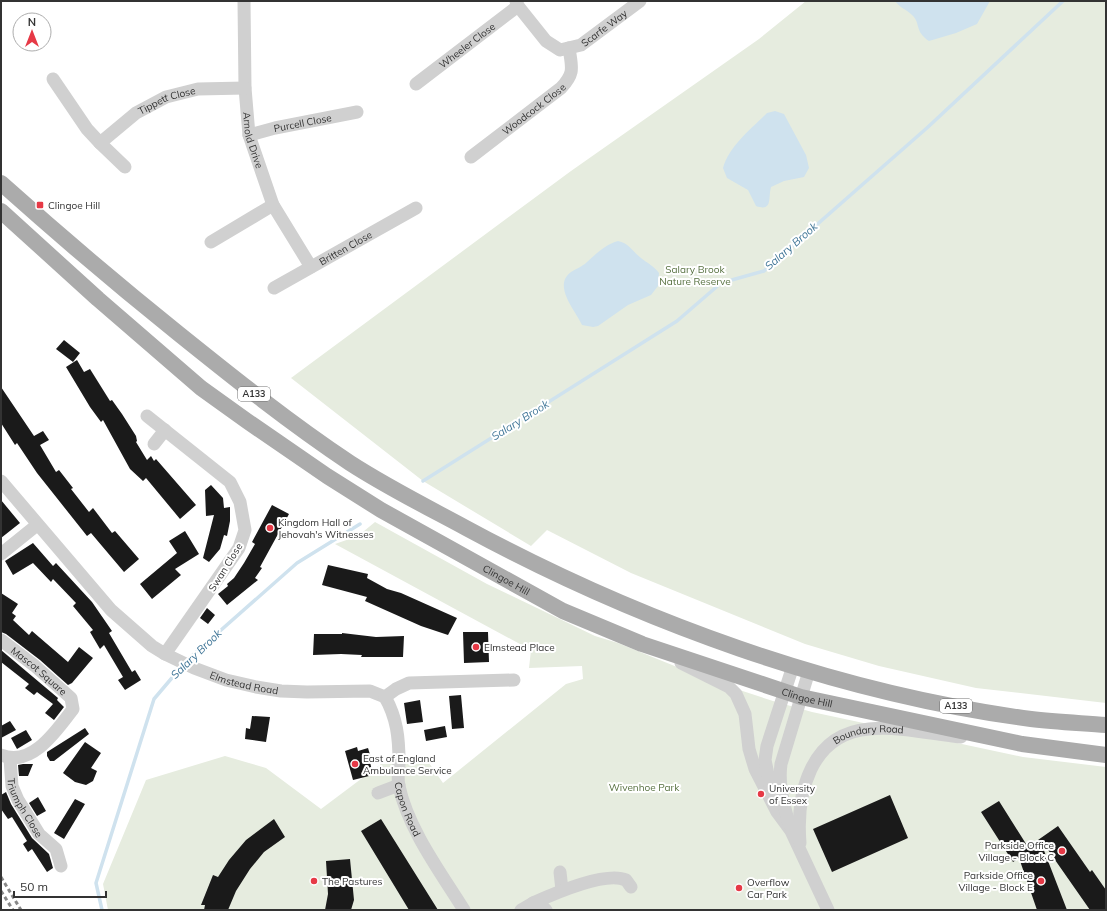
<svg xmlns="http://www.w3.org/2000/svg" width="1107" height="911" font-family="Mulish,sans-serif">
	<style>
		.green { fill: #e6ecdf }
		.water { fill: #cfe2ee }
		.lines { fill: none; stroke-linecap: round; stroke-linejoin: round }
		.stream { stroke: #cfe2ee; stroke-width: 3.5 }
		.building { fill: #1a1a1a }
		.minor { stroke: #d0d0d0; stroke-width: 13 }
		.major { stroke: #ababab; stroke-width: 16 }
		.rail { stroke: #888; stroke-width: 3; stroke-dasharray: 4 3; stroke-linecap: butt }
		.poi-dot { fill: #e63946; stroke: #fff; stroke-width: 1.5 }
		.labels { text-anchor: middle; stroke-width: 4; stroke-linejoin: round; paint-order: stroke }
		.shield { fill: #fff; stroke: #707070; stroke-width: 1 }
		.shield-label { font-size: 9px; font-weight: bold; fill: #333 }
		.street-label { font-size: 10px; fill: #333; stroke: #fff }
		.poi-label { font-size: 10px; fill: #333; stroke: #fff; text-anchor: start }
		.park-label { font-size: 10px; fill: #56703f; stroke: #fff }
		.water-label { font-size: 11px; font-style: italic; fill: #3f7597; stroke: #fff }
	</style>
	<rect width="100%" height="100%" fill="#fff"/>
	<path class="green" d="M806 1H1106V703L976 688 879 666 805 644 631 573 547 530 531 546 423 481 291 378 571 171 759 39Z
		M375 522 487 584 595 636 618 643 709 680 773 701 812 712 1023 757 1106 767V910H108L103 884 146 780 225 756 266 768 321 809 381 764 429 763 443 783 566 684 583 679 582 666 529 668 531 650 335 544 358 536Z"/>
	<path class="water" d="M895 1H990L977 24 956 33 929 41C914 31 921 23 912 15 906 9 900 8 895 1Z
		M775 111 784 114 806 155 809 168 804 177 784 181 771 187C768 198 773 212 756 206L748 190 727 178 723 168C729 146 752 128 767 113Z
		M618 241C629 243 633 252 641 258 647 263 654 266 659 273L658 286 651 295 628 305 598 326 593 327 582 325C576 311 552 286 571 272 577 268 582 267 587 262 596 254 606 244 618 241Z"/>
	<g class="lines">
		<path class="stream" d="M423 481 677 321 721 283 764 271 928 127 1063 1
			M186 661 297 563 360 524
			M102 910 96 883 154 699 182 666"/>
	</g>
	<path class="building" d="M64 340 80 353 73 362 56 349Z
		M77 360 84 372 90 369 110 401 112 400 122 414 136 436 137 441 136 442 147 460 151 456 154 461 156 459 196 505 180 519 146 478 143 481 130 469 103 420 101 422 90 407 66 367Z
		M1 387 34 436 43 431 49 440 40 445 56 472 59 470 73 488 71 489 89 512 93 508 112 533 115 531 139 559 124 572 91 533 87 536 37 473 17 443 15 445 1 423Z
		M211 485 223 498 224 508 230 507V521L227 536 224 535 220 549 209 562 203 558 214 515 206 516 205 490Z
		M1 500 20 523 1 538Z
		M272 505 289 514 260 567 262 568 255 578 258 580 227 605 218 594 228 586 227 584 234 578 244 563 255 544 252 542Z
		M185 531 199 554 175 569 181 575 152 599 140 584 177 553 169 541Z
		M33 543 53 566 56 563 92 602 112 631 109 633 132 672 135 670 141 680 125 690 118 680 123 677 104 645 100 649 90 632 93 630 73 606 76 603 53 579 51 582 33 563 13 575 5 561Z
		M328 565 368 574 367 578 387 589 401 593 457 618 448 635 421 626 365 601 367 597 322 585Z
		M1 593 18 604 12 613 16 616 13 620 29 635 32 631 68 662 79 647 93 658 72 683 68 685 40 660 6 634 1 632Z
		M207 608 215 615 208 624 200 618Z
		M463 632H488L489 662 464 663Z
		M342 633 376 637 404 636 403 657H361L362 655 341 654 313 655 314 634H342Z
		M1 650 58 698 57 700 64 707 54 720 45 713 53 704 37 692 34 695 25 688 29 684 1 662Z
		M461 695 464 728 452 729 449 696Z
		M420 700 423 722 407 724 404 703Z
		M252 716 270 717 266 742 245 739 246 728 250 729Z
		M10 721 16 730 1 738V726Z
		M445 726 447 737 426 741 424 730Z
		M85 728 89 734 54 761H50L47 756V752Z
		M26 730 32 740 17 749 11 738Z
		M85 742 101 753 91 768 97 771 93 781 86 785 75 782 63 773Z
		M357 747 358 751 368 748 372 761 370 762 373 775 353 780 345 751Z
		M23 764H33L28 776H19L18 765Z
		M6 792 11 804 32 838 49 854 53 868 47 872 32 849 28 852 23 844 27 841 12 817 8 819 1 809V795Z
		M890 795 908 838 832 872 813 829Z
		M38 797 46 811 37 816 29 803Z
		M75 799 85 804 64 839 54 833Z
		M999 801 1028 847 1058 826 1090 872 1092 870 1106 890V910H1090L1046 847 1043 848 1067 910H1037L1019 858 1013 862 981 812Z
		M274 819 285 837 264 852 250 869 236 891 228 910H204L205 905H201L213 875 218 877 229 860 246 840Z
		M381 819 438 910H409L361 831Z
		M350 859 354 900 351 910H325L328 894 326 861Z"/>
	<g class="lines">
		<g class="minor">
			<path id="s1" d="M244 1 245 88 249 135 273 205 311 267"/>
			<path id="s2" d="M516 1 518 6 546 41 560 50 581 45 640 1"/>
			<path d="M53 79 87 129 100 143"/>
			<path id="s3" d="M416 84 518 6"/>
			<path id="s4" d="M249 135 275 128 357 112"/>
			<path id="s5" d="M471 157 561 88C575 73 572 68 569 48"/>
			<path id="s6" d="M125 167 100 143 136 113 166 97 198 89 245 88"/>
			<path d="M211 242 273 205"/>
			<path id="s7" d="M274 288 416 208"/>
			<path d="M147 416 230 482 240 502 245 530 239 548 165 654"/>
			<path d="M154 444 165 430"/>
			<path id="s8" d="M1 481 111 610 152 646 165 654 194 668 226 680 256 687 281 691 307 692 370 691 385 697"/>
			<path d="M1 554 37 525"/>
			<path id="s9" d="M1 640 35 666 71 698 73 709C57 730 32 768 1 755"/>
			<path d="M681 663 729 687 736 694 745 714 749 749 755 769 777 812 791 831 828 910"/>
			<path id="s10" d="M385 697C397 718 399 738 399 762 399 770 397 779 399 786 408 829 441 873 464 910"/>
			<path d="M385 697 396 689 409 683 514 680"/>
			<path id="s11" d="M10 759 12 786 18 800 39 834 56 849 61 866"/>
			<path d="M771 789 765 760 767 746 793 666"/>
			<path d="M378 793 399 785"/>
			<path d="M789 824C784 804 778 785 781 764L809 671"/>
			<path id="s12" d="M800 843C796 794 810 734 869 729 899 726 931 734 961 737"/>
			<path d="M560 872 562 890"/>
			<path d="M533 903C553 894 606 871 626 880L631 887"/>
			<path d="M521 910 533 903H539L546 910"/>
		</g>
		<g class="major">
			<path d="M1 183C59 235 118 285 179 334 235 379 290 423 350 463 387 487 427 507 466 528 638 621 835 693 1031 719 1055 722 1081 723 1106 725"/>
			<path id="s13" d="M1 211 98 299 201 388 247 421 327 476 381 510 563 611 642 644 801 697 1022 744 1106 755"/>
		</g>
		<path class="rail" d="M1 877 21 910
			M1 891 13 910"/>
	</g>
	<g class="poi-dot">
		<rect x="36" y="201" width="8" height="8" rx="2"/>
		<circle cx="270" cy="528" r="4"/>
		<circle cx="476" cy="647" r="4"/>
		<circle cx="355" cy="764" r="4"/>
		<circle cx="761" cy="794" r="4"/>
		<circle cx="1062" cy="851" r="4"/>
		<circle cx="314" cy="881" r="4"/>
		<circle cx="1041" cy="881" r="4"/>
		<circle cx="739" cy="888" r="4"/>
	</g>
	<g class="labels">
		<g class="shield">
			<rect x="238" y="387" width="32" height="14" rx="3"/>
			<rect x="940" y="699" width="32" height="14" rx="3"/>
		</g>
		<g class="shield-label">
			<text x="254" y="397">A133</text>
			<text x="956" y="709">A133</text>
		</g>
		<g class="street-label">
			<text dy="4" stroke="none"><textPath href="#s2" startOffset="117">Scarfe Way</textPath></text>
			<text dy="4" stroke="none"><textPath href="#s3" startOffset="64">Wheeler Close</textPath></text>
			<text dy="4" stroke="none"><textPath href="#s6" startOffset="115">Tippett Close</textPath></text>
			<text dy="4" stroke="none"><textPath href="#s5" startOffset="79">Woodcock Close</textPath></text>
			<text dy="4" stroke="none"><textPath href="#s4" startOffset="55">Purcell Close</textPath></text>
			<text dy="4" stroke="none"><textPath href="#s1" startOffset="140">Arnold Drive</textPath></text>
			<text dy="4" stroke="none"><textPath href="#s7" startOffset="82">Britten Close</textPath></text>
			<text transform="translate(225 567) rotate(-58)" y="4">Swan Close</text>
			<text dy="4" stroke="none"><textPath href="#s13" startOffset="628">Clingoe Hill</textPath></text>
			<text dy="4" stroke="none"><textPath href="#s9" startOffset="49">Mascot Square</textPath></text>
			<text dy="4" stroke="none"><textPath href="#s8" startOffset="324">Elmstead Road</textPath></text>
			<text dy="4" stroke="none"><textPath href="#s13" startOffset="952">Clingoe Hill</textPath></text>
			<text dy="4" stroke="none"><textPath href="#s12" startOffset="148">Boundary Road</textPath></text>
			<text dy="4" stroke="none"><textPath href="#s11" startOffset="52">Triumph Close</textPath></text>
			<text dy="4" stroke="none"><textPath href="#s10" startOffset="116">Capon Road</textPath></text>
		</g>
		<g class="poi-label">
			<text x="48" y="209">Clingoe Hill</text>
			<text x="278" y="526">Kingdom Hall of<tspan x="278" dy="12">Jehovah's Witnesses</tspan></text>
			<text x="484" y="651">Elmstead Place</text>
			<text x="363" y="762">East of England<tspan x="363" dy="12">Ambulance Service</tspan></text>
			<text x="769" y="792">University<tspan x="769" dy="12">of Essex</tspan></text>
			<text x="1054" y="849" text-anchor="end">Parkside Office<tspan x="1054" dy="12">Village - Block C</tspan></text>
			<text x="1033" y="879" text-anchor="end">Parkside Office<tspan x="1033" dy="12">Village - Block E</tspan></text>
			<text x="322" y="885">The Pastures</text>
			<text x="747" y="886">Overflow<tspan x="747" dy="12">Car Park</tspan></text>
		</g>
		<g class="park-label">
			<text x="695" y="273">Salary Brook<tspan x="695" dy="12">Nature Reserve</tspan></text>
			<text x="644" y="791">Wivenhoe Park</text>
		</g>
		<g class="water-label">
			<text transform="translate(791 246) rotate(-41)" y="4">Salary Brook</text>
			<text transform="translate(520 420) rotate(-32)" y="4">Salary Brook</text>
			<text transform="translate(196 654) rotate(-44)" y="4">Salary Brook</text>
		</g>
	</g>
	<rect width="1107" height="911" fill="none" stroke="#333333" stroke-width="4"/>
	<g transform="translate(32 32)"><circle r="19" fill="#ffffff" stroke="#adadad"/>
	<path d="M0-3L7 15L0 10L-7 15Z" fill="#e63946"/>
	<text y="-6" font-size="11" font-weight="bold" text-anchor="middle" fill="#333333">N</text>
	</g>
	<path d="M14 891v6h92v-6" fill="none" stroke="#333333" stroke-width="2"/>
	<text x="20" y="891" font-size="12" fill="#333333" stroke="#ffffff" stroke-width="3" paint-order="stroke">50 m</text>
</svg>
